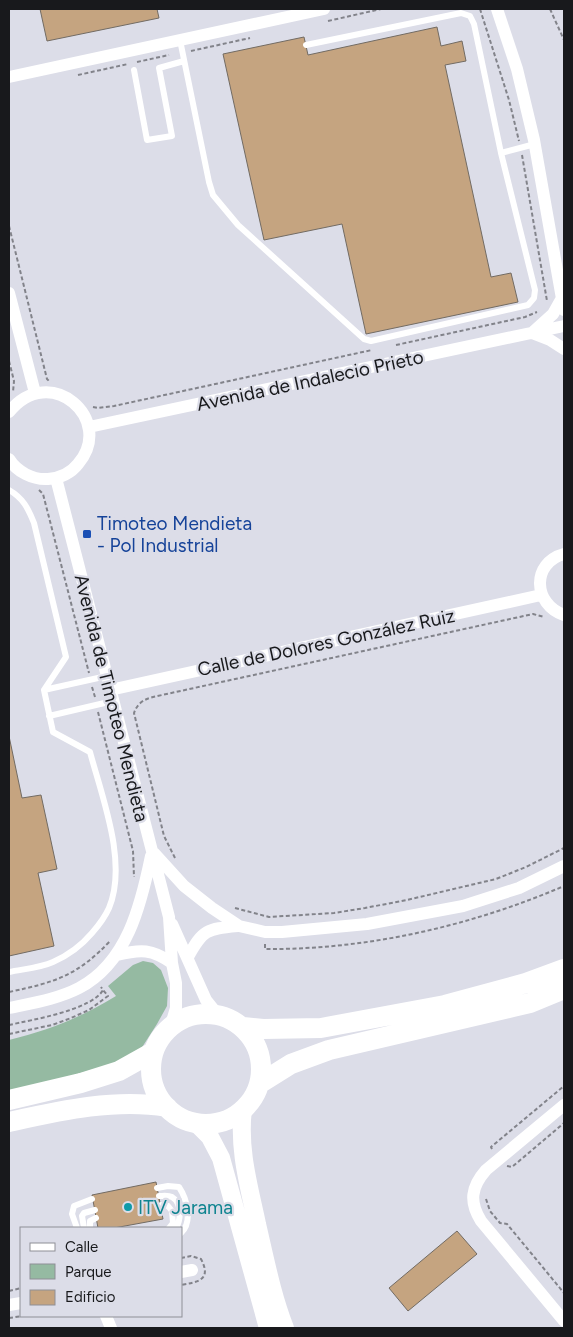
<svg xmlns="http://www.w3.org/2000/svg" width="573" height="1337" font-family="Figtree,sans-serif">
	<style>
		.green { fill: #95baa2 }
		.building { fill: #c5a480; stroke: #726b63 }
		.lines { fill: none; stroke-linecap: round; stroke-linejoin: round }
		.path { stroke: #82838a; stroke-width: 2; stroke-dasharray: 4 2.5; stroke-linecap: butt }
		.lane { stroke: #fff; stroke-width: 6 }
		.street { stroke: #fff; stroke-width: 12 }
		.secondary { stroke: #fff; stroke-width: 18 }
		.primary { stroke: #fff; stroke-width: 20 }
		.transit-dot { fill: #1a4fb4; stroke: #dcdde8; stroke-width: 2 }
		.culture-dot { fill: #0f9aa8; stroke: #dcdde8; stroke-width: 2 }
		.labels { text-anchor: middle; stroke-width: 4.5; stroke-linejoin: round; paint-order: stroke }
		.street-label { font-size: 19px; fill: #18191c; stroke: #dcdde8 }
		.transit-label { font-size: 19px; fill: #164399; stroke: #dcdde8; text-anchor: start }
		.culture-label { font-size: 19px; fill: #0d838f; stroke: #dcdde8; text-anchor: start }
	</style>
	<rect width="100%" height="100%" fill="#dcdde8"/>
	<path class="green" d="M143 961 153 963 161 970 168 988 167 1006 157 1024 139 1052 122 1061 57 1080 9 1092V1040C49 1030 80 1018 116 996L108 986 133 965Z"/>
	<path class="building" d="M40 9H157L159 18 47 41Z
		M437 27 441 46 462 41 466 61 445 65 491 277 511 273 518 302 366 334 342 224 264 240 223 54 304 37 308 55Z
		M9 736 22 798 41 795 57 869 38 873 54 946 9 956Z
		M156 1182 163 1219 114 1228H98L92 1195Z
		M457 1231 477 1254 408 1311 389 1288Z"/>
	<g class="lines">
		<path class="path" d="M480 9 509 100 519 141
			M550 9 564 40
			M328 21 381 9
			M191 51 250 38
			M137 62 169 55
			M78 75 128 64
			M522 155 547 301
			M9 226 47 379 50 382
			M396 345 525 317 537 312
			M9 361 14 381 13 392
			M93 407 98 408 114 406 372 350
			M39 490 43 494 89 673
			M92 687 95 697
			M98 712 133 851 134 877
			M175 858 164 836 134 713C139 699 149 698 162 695L533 614 544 617
			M235 908 269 917 334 913 365 908 407 900 496 879 526 867 564 848
			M265 944V949C366 950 471 926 564 886
			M9 992C56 982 77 976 111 940
			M9 1025C31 1020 92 1010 103 990L101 987
			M9 1034 52 1025 71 1018 89 1010 108 996 103 990
			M492 1149 491 1147 564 1086
			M507 1166 512 1167 564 1123
			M486 1199 490 1211 500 1223 507 1224 564 1293
			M181 1258 191 1256 201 1259C212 1280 198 1282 181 1285
			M9 1291 21 1288
			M9 1318 22 1316"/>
		<path class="lane" d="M180 40 209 182 213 195 238 225 364 339 371 341 528 305 534 298 535 290 501 153 474 24 470 16 461 13 306 45
			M134 70 147 140 172 136 159 68 184 61
			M501 153 535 144
			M9 490C23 498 28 508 34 523L66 657 44 690 53 732 90 752C102 797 128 863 109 908 105 917 99 925 92 933 81 946 69 955 53 962 40 968 23 969 9 972
			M44 690 107 676
			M49 716 113 701
			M157 1188 168 1186 179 1187C187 1199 193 1222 181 1233
			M159 1196C163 1196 168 1195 172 1197 182 1203 181 1220 176 1228
			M161 1205 168 1206 172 1211 173 1223 169 1228
			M77 1228 72 1214 74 1206 92 1199
			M84 1228 82 1216 84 1213 95 1210
			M90 1228V1221L96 1218"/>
		<path class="street" d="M497 9 517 69 534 140 564 310
			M9 77 324 9
			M9 293 35 393
			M532 333 553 314 562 298
			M532 333 550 340 564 349
			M9 412C50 361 116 420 78 464 71 473 60 478 48 479 33 480 17 472 9 459
			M89 427 564 326
			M56 478 169 917 172 963 176 983V1008L170 1028
			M564 554C531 563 533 604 564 615
			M110 690 541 595
			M154 853 184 886 212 908 239 926 265 932H282L367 924 463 906 519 888 564 866
			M172 924 206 1000 218 1015
			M117 955C141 949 152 949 172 963
			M188 957C203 929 207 929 239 926
			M9 1008C32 1003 58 999 79 988 127 963 141 905 151 856
			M564 1105 486 1170C471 1187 469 1202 481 1221L564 1321
			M181 1272 192 1270
			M9 1305 21 1303
			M106 1316 111 1328"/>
		<path class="secondary" d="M243 1109C238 1149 249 1186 257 1224 265 1258 272 1295 285 1328
			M196 1123 210 1137 221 1158 268 1328"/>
		<path class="primary" d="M151 1069a55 55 0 1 1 110 0a55 55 0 1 1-110 0Z
			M243 1027 263 1029 321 1028 445 1005 526 983 564 969
			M259 1084 291 1064 329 1050 530 1003 564 989
			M9 1100 81 1083 119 1071 153 1052
			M9 1122C59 1111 115 1098 167 1107"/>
	</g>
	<rect class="transit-dot" x="82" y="529" width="10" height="10" rx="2.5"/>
	<circle class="culture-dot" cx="128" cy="1207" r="5"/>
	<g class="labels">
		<g class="street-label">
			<text transform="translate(310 380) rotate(-12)" y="7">Avenida de Indalecio Prieto</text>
			<text transform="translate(326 642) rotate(-12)" y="7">Calle de Dolores González Ruiz</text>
			<text transform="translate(112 698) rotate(76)" y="7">Avenida de Timoteo Mendieta</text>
		</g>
		<g class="transit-label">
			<text x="97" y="530">Timoteo Mendieta<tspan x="97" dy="22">- Pol Industrial</tspan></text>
		</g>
		<g class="culture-label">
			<text x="138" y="1214">ITV Jarama</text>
		</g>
	</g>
	<rect width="573" height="1337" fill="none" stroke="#18191c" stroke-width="20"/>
	<rect x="20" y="1227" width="162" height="90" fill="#dcdde8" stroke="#8e8f96"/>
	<rect x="30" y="1243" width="25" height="8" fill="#ffffff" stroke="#8e8f96"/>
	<text x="65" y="1252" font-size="15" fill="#18191c">Calle</text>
	<rect x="30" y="1264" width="25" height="15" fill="#95baa2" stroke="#8e8f96"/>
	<text x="65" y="1277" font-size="15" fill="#18191c">Parque</text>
	<rect x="30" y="1290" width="25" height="15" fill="#c5a480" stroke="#8e8f96"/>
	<text x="65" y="1302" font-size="15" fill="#18191c">Edificio</text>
</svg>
